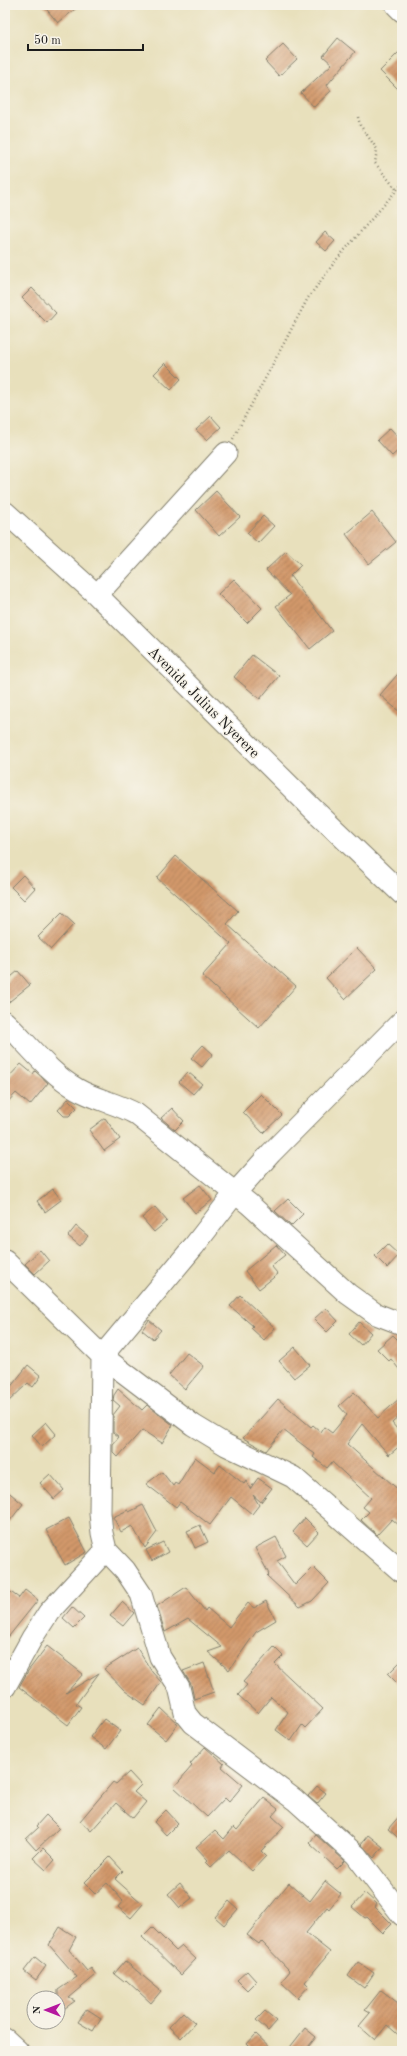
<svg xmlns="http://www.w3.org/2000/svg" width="407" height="2056" font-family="'Old Standard TT',serif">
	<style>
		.building { fill: url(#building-hatch) }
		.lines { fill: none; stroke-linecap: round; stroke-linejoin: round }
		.minor-casing { stroke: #827e6c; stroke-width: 23 }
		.path { stroke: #827e6c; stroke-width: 2.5; stroke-dasharray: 1 3; stroke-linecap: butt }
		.minor { stroke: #fff; stroke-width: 21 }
		.labels { text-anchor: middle; stroke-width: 3; stroke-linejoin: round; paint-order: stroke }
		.street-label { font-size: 15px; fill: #1c1c1c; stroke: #f7f3e8 }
	</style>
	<defs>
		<pattern id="building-hatch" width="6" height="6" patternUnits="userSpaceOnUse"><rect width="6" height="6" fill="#d2986b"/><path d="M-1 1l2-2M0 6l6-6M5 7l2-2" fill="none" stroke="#aa7b57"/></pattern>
	</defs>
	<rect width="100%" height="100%" fill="#f7f3e8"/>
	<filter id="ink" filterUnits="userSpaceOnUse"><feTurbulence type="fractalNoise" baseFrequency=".025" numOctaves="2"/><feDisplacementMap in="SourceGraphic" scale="8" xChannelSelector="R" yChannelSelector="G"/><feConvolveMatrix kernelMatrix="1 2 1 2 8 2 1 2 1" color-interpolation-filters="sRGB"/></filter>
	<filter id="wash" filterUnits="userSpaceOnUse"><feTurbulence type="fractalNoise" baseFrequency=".012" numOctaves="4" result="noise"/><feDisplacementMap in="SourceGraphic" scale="16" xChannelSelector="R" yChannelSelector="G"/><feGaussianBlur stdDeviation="0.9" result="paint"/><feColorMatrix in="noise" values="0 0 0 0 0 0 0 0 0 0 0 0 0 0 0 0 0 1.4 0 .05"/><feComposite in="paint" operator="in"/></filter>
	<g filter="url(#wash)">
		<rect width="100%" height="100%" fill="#e8e0bc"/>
		<g id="blocks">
			<path class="building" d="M43 5H80L58 23Z
				M338 38 355 52 327 85 331 91 314 107 301 93 332 64 323 56Z
				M283 44 297 59 279 76 265 61Z
				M402 49V93L380 71Z
				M325 232 335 241 326 251 316 242Z
				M32 288 56 313 47 323 22 298Z
				M165 363 181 379 171 390 154 374Z
				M211 416 221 427 207 440 196 430Z
				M390 428 402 441V447L392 456 377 440Z
				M216 491 240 517 219 536 196 510Z
				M372 512 396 542 369 564 346 534Z
				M263 516 274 526 258 543 247 533Z
				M286 551 301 565 290 576 332 631 310 649 276 606 290 595 266 570Z
				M234 579 262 608 247 623 218 594Z
				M252 655 279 676 260 699 234 677Z
				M402 669V714L380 695Z
				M176 856 238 911 227 924 296 986 259 1028 202 976 231 944 157 878Z
				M23 875 35 888 24 900 11 887Z
				M62 913 74 924 51 949 38 937Z
				M357 948 377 969 345 999 326 978Z
				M18 971 30 985 5 1005V982Z
				M203 1045 213 1054 202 1067 191 1058Z
				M21 1064 33 1074 35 1071 48 1083 30 1105 16 1093 5 1105V1081Z
				M188 1072 202 1084 193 1094 179 1082Z
				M261 1094 282 1115 263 1133 243 1112Z
				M68 1099 77 1108 69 1116H64L58 1110Z
				M172 1108 184 1121 175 1130 161 1118Z
				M105 1118 120 1139 104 1151 89 1130Z
				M200 1185 212 1200 195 1213 183 1198Z
				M53 1189 61 1200 45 1212 37 1201Z
				M288 1199 303 1214 291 1226 275 1211Z
				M155 1207 167 1221 154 1232 142 1218Z
				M76 1226 88 1236 80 1246 68 1236Z
				M387 1244 399 1255 387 1268 375 1256Z
				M276 1245 285 1255 271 1266 278 1274 259 1289 245 1271Z
				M40 1250 49 1261 35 1274 25 1264Z
				M240 1295 275 1328 264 1340 251 1328 253 1326 230 1306Z
				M326 1308 338 1321 327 1332 314 1319Z
				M149 1320 161 1330 153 1339 142 1330Z
				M359 1322 371 1333 361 1345 349 1334Z
				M393 1335 402 1344V1373L391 1359 389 1361 377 1349Z
				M295 1347 310 1365 294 1378 279 1361Z
				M187 1353 204 1366 185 1389 169 1375Z
				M28 1365 41 1376 33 1387 28 1383 7 1403 5 1401V1394Z
				M118 1389 142 1410 147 1405 173 1425 162 1443 142 1430 118 1457 113 1452V1444L119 1437 113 1432V1415L120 1406 113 1400 114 1395Z
				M354 1392 378 1418 402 1396V1414L392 1423 402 1435V1444L389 1455 362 1424 347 1444 402 1493V1528L392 1519 377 1535 361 1520 369 1512 363 1507 371 1498 332 1462 327 1468 313 1457 315 1454 283 1430 266 1451 243 1438 278 1399 311 1427 313 1425 321 1432 324 1427 332 1433 347 1415 339 1406Z
				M46 1422 56 1434 42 1447 32 1435Z
				M195 1457 215 1472 220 1465 244 1484 246 1481 250 1489 258 1478 272 1488 261 1502 253 1495 259 1505 252 1514 231 1497 210 1525 180 1502 176 1507 146 1484 162 1472 173 1486 175 1483 178 1485Z
				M50 1474 64 1490 54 1499 40 1483Z
				M5 1489 23 1504 5 1527Z
				M143 1505 157 1532 145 1548 132 1526 121 1532 113 1517 128 1510 129 1512Z
				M69 1518 87 1552 65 1565 46 1530Z
				M305 1518 319 1532 307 1545 293 1532Z
				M200 1525 208 1542 195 1548 187 1531Z
				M276 1537 286 1556 277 1561 295 1585 313 1567 329 1583 312 1601 300 1607 267 1576 269 1574 255 1548Z
				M163 1542 168 1552 152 1561 146 1550Z
				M186 1587 205 1611 207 1608 229 1627 248 1603 254 1608 266 1601 276 1620 256 1632 229 1670 208 1652 222 1647 188 1619 165 1632 157 1606Z
				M5 1588 19 1598 25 1590 38 1600 5 1641Z
				M122 1602 134 1613 123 1626 110 1616Z
				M72 1607 84 1618 74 1628 63 1618Z
				M47 1646 83 1674 66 1693 99 1673 76 1704 81 1707 68 1725 19 1687 28 1671Z
				M274 1647 283 1656 275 1664 323 1709 305 1728 302 1725 291 1741 276 1730 288 1712 271 1697 258 1713 238 1695 247 1685 243 1682Z
				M137 1648 152 1672 161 1682 145 1705 125 1691 104 1669Z
				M402 1660V1688L388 1674Z
				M204 1663 214 1692 194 1699 191 1684 183 1671Z
				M161 1708 178 1724 166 1740 148 1725Z
				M104 1719 120 1731 106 1749 90 1737Z
				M205 1747 224 1764 222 1767 243 1785 229 1802 225 1798 207 1817 174 1787 192 1766 190 1764Z
				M129 1772 141 1785 134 1792 146 1802 133 1818 116 1803 91 1831 80 1821 113 1782 116 1784Z
				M317 1786 326 1793 317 1804 308 1796Z
				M264 1798 278 1809 272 1816 284 1827 261 1851 266 1856 252 1871 229 1850 211 1867 206 1862 208 1860 196 1847 215 1830 224 1839 234 1827 237 1830Z
				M166 1810 178 1823 166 1835 154 1822Z
				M402 1813V1841L388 1829Z
				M46 1815 59 1828 36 1850 26 1839 38 1828 36 1826Z
				M316 1835 345 1861 337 1869 309 1843Z
				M368 1835 383 1847 374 1858 361 1844Z
				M43 1848 55 1860 46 1870 33 1858Z
				M110 1857 123 1871 115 1879 143 1904 131 1918 118 1907 123 1901 107 1883 95 1894 84 1883Z
				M325 1881 341 1894 329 1909 327 1907 306 1933 330 1952 305 1982 309 1986 298 1998 281 1982 290 1971 261 1941 259 1944 247 1935 289 1883 310 1901Z
				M180 1883 192 1898 180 1908 168 1894Z
				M365 1893 377 1904 375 1907 392 1924 383 1933 367 1917 365 1918 352 1907Z
				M229 1901 238 1909 224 1925 215 1917Z
				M60 1927 76 1937 69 1950 87 1971 91 1968 96 1975 69 1998 75 2001 58 2013V1990L77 1977 49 1945Z
				M152 1927 176 1951 182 1946 196 1959 181 1975 142 1937Z
				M35 1957 46 1966 36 1980 24 1971Z
				M125 1961 161 1991 151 2003 126 1980 124 1982 114 1974Z
				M358 1962 374 1973 364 1988 348 1976Z
				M247 1971 256 1981 247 1990 237 1980Z
				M381 1990 402 2006V2038L387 2025 375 2040 359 2026 370 2013 365 2010Z
				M87 2009 101 2018 93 2031 78 2022Z
				M265 2011 277 2021 268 2031 256 2020Z
				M183 2012 195 2023 181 2038 169 2027Z
				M305 2028 316 2037 305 2051H287Z
				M256 2034 274 2051H254L247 2044Z"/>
		</g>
	</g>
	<g filter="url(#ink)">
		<use href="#blocks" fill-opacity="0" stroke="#827e6c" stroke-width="1"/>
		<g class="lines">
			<g class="minor-casing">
				<path id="minor" d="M396 5 402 11
					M5 512 97 595 311 807 402 894
					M97 595 226 453
					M402 1021 271 1153 235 1193 194 1246 102 1356 100 1513 102 1533 106 1550 125 1570 141 1594 160 1657 179 1687 185 1713 193 1723 295 1800 356 1855 402 1915
					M5 1022C28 1044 49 1073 77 1089 96 1100 117 1103 136 1114L249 1204 348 1294 376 1314 402 1324
					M5 1261 102 1356 193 1425 226 1445 293 1477 402 1572
					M5 1687 32 1638 49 1612 106 1550
					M5 2039 18 2051"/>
			</g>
			<path class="path" d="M358 117 360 125 377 149 375 163 396 189
				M233 439 308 298 337 259 402 184"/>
			<use href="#minor" class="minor"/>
		</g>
	</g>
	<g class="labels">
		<g class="street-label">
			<text transform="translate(204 702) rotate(45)" y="5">Avenida Julius Nyerere</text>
		</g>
	</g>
	<rect width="407" height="2056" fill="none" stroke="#f7f3e8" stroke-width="20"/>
	<g transform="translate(46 2010) rotate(270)"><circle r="19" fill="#f7f3e8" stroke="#9f9d96"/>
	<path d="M0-3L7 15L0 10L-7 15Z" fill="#b5179e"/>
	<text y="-6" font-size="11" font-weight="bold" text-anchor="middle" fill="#1c1c1c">N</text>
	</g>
	<path d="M28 44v6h115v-6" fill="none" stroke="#1c1c1c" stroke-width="2"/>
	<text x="34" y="44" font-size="12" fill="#1c1c1c" stroke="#f7f3e8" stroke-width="3" paint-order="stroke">50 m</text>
</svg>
